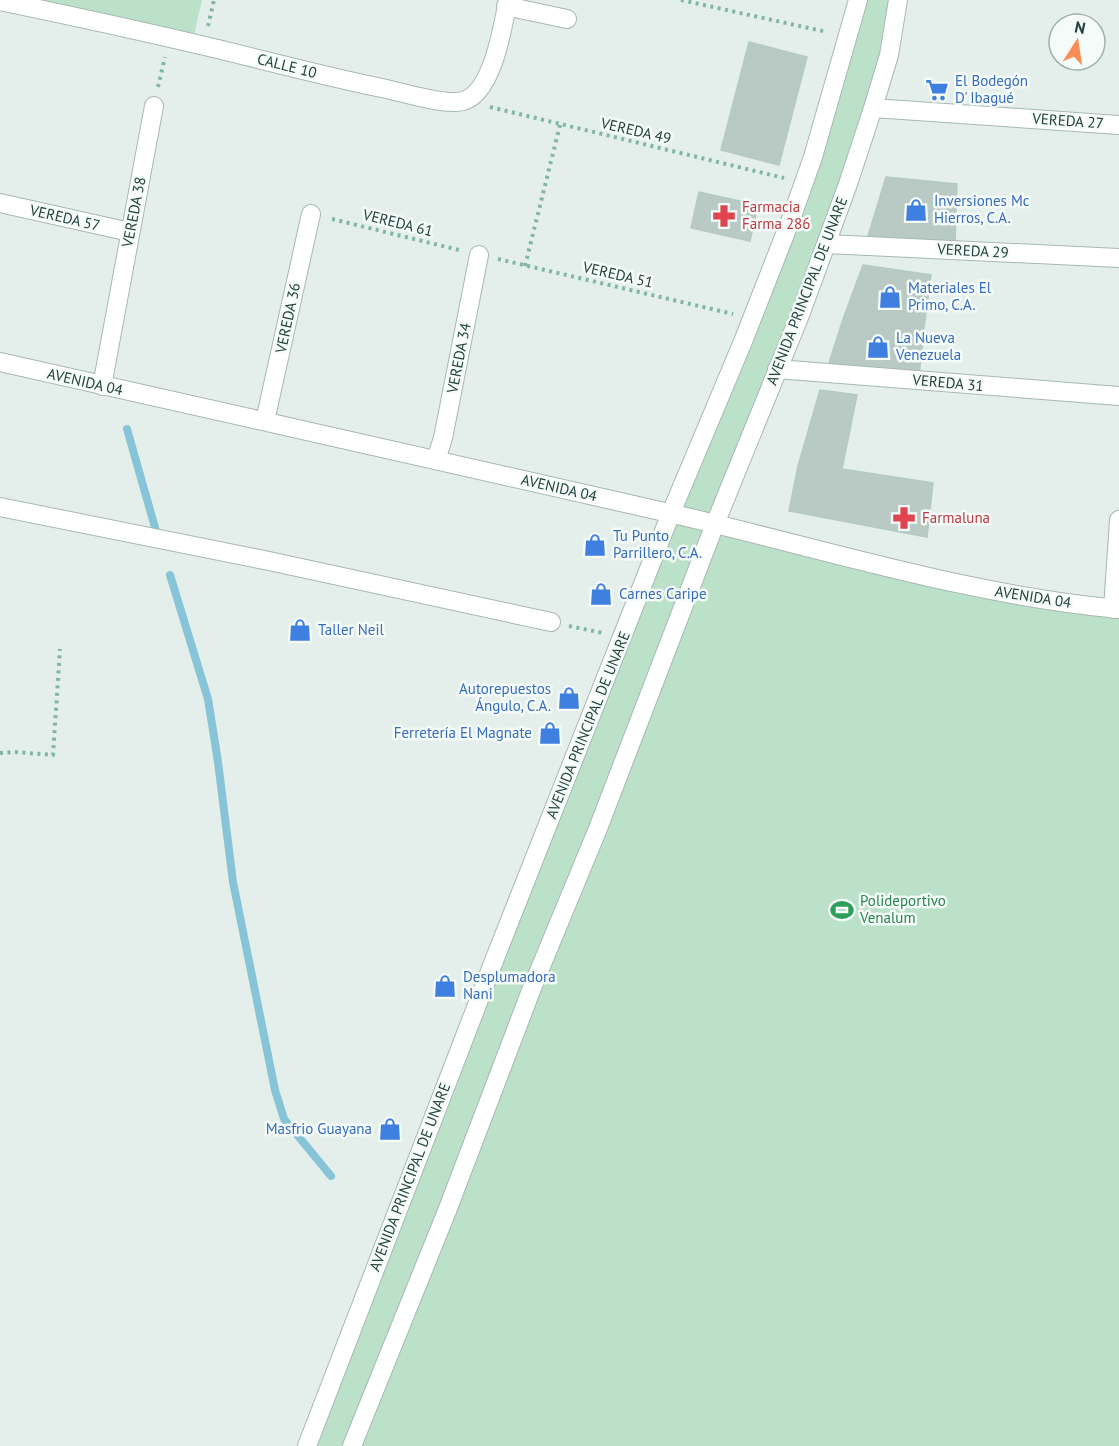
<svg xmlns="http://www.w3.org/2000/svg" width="1119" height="1446" font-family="'PT Sans',sans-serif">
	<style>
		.green { fill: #bce1c9 }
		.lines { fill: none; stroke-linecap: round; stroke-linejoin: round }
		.stream { stroke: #88c4d8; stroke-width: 8 }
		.building { fill: #b9cac4; stroke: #b6c9c3; stroke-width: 1.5 }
		.minor-casing { stroke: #a6b8b3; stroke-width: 20 }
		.path { stroke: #82b5aa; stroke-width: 4; stroke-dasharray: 3 4.5; stroke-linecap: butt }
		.minor { stroke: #fff; stroke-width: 18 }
		.labels { text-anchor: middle; stroke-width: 5; stroke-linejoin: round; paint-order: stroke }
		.street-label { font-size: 15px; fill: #22423d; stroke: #f5fbf8 }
		.shop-label { font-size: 15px; fill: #366cbe; stroke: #f5fbf8; text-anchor: start }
		.health-label { font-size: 15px; fill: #be3a42; stroke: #f5fbf8; text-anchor: start }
		.leisure-label { font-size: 15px; fill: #27864d; stroke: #f5fbf8; text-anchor: start }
	</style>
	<rect width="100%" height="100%" fill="#e4efeb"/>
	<path class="green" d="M35 0H202L192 44Z
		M858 0H898L889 55 716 524 1119 609V1446H307L744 339Z"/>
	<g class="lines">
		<path class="stream" d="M127 429 156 531
			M170 575 208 699 218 762 233 882 275 1090 284 1119 331 1176"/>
	</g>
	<path class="building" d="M749 42 807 57 779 165 721 150Z
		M886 177 957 184 955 241 868 236Z
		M699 192 758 205 750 241 691 228Z
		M863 265 931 275 924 328 843 319Z
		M843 319 924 328 919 376 828 366Z
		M820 390 857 395 842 469 933 483 927 537 789 511 798 466Z"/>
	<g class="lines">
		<g class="minor-casing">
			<path id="minor" d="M0 1C68 15 137 30 205 46 264 60 323 76 382 88 401 92 446 106 463 101 493 93 503 25 508 0
				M506 6 567 19
				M873 108 1119 125
				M0 203 130 232
				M827 244 1119 258
				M0 362C223 413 446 461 669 513 818 547 966 595 1119 609
				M777 369 1119 396
				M102 386 154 106
				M265 421 311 214
				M436 460 443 438 479 255
				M0 507 269 561 551 622
				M1113 609 1119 520
				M307 1446 497 953 671 513 744 339 791 219 813 157 858 0
				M352 1446 447 1211 532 988 597 831 715 524 800 315 848 184 873 108 889 55 898 0"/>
		</g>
		<path class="path" d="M681 0 827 32
			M208 26 214 0
			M158 87 165 57
			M490 107 784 178
			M332 219 459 250
			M498 259 733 314
			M525 266 560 125
			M569 626 603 633
			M0 753 15 752 53 755 60 649"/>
		<use href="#minor" class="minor"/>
	</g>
	<defs>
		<g id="supermarket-bare" transform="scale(1.8)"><path d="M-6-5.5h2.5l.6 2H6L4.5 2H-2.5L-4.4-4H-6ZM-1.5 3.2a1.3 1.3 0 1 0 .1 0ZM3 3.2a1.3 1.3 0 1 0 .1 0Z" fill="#3f7fe0" stroke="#f5fbf8" stroke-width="2.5" paint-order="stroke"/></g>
		<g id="shop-bare" transform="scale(1.8)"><path d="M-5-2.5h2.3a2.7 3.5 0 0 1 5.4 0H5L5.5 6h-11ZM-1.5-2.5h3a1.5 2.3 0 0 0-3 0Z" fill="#3f7fe0" stroke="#f5fbf8" stroke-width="2.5" paint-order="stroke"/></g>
		<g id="pharmacy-bare" transform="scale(1.8)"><path d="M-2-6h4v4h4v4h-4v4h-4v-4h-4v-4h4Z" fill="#e0444e" stroke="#f5fbf8" stroke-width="2.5" paint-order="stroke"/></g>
		<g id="stadium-bare" transform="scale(1.8)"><path d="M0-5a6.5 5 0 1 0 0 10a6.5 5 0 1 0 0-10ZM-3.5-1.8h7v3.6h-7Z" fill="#2e9e5b" stroke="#f5fbf8" stroke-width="2.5" paint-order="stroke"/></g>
	</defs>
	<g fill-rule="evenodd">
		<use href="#supermarket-bare" x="937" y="90"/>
		<use href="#shop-bare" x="916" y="210"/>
		<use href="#pharmacy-bare" x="724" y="216"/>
		<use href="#shop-bare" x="890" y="297"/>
		<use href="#shop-bare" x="878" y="347"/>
		<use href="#pharmacy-bare" x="904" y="518"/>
		<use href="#shop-bare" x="595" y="545"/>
		<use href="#shop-bare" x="601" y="594"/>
		<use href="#shop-bare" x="300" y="630"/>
		<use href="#shop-bare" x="569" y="698"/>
		<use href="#shop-bare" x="550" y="733"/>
		<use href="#stadium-bare" x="842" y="910"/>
		<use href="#shop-bare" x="445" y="986"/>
		<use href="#shop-bare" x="390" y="1129"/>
	</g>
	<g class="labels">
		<g class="street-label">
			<text transform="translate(287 66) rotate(14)" y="5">CALLE 10</text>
			<text transform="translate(1068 121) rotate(4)" y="5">VEREDA 27</text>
			<text transform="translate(636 131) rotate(13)" y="5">VEREDA 49</text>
			<text transform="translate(134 212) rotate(-79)" y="5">VEREDA 38</text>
			<text transform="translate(65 218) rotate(13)" y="5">VEREDA 57</text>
			<text transform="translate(398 223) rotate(14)" y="5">VEREDA 61</text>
			<text transform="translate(973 251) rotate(3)" y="5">VEREDA 29</text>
			<text transform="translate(618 275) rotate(13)" y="5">VEREDA 51</text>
			<text transform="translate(807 291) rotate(-69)" y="5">AVENIDA PRINCIPAL DE UNARE</text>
			<text transform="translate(288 318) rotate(-78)" y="5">VEREDA 36</text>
			<text transform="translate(459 358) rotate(-79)" y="5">VEREDA 34</text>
			<text transform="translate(85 382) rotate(13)" y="5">AVENIDA 04</text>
			<text transform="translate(948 383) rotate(5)" y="5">VEREDA 31</text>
			<text transform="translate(559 488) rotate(13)" y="5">AVENIDA 04</text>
			<text transform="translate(1033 597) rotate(9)" y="5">AVENIDA 04</text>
			<text transform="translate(588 725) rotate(-68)" y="5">AVENIDA PRINCIPAL DE UNARE</text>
			<text transform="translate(410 1177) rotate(-69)" y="5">AVENIDA PRINCIPAL DE UNARE</text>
		</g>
		<g class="shop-label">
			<text x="955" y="86">El Bodegón<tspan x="955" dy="17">D' Ibagué</tspan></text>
			<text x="934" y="206">Inversiones Mc<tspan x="934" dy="17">Hierros, C.A.</tspan></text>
			<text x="908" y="293">Materiales El<tspan x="908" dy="17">Primo, C.A.</tspan></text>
			<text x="896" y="343">La Nueva<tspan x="896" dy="17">Venezuela</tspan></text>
			<text x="613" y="541">Tu Punto<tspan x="613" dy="17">Parrillero, C.A.</tspan></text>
			<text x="619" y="599">Carnes Caripe</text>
			<text x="318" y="635">Taller Neil</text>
			<text x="551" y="694" text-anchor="end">Autorepuestos<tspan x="551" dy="17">Ángulo, C.A.</tspan></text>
			<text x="532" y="738" text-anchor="end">Ferretería El Magnate</text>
			<text x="463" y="982">Desplumadora<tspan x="463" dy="17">Nani</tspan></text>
			<text x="372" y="1134" text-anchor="end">Masfrio Guayana</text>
		</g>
		<g class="health-label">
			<text x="742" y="212">Farmacia<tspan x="742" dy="17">Farma 286</tspan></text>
			<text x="922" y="523">Farmaluna</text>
		</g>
		<g class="leisure-label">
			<text x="860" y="906">Polideportivo<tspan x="860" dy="17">Venalum</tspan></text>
		</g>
	</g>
	<g transform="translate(1077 42) rotate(12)"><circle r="28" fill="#f5fbf8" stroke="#a1b1ad" stroke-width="1.5"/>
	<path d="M0-4.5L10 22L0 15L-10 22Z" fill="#fd8d54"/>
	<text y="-9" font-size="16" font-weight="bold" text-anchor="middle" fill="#22423d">N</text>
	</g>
</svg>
